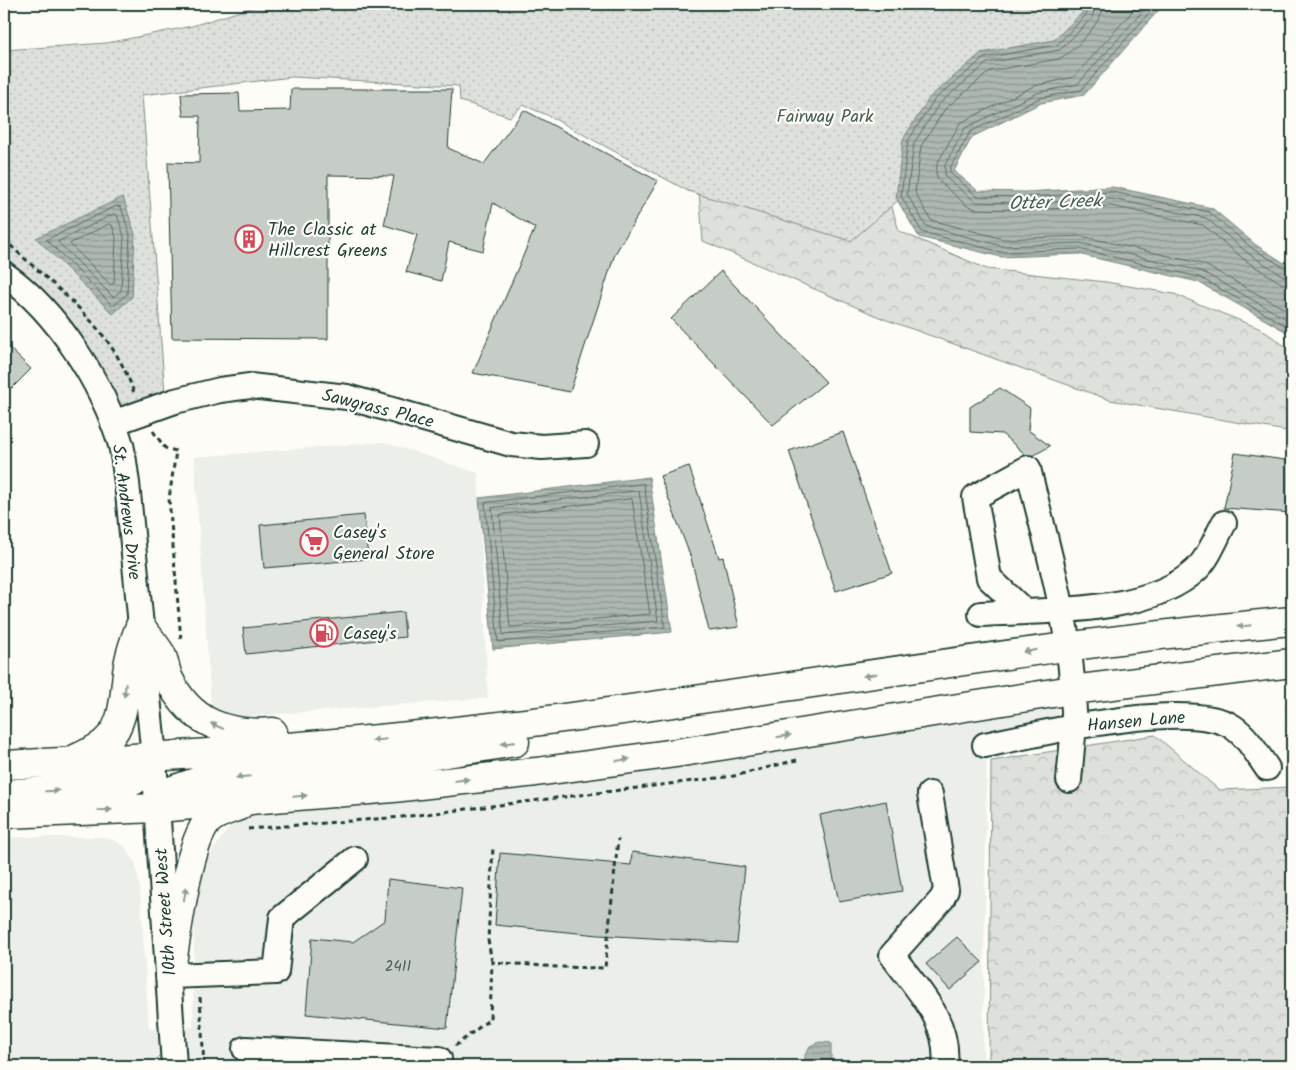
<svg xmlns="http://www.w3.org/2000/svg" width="1296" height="1070" font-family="Kalam,sans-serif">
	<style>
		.built { fill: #eceee9 }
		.forest { fill: url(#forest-crowns); stroke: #7e8e88 }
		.park { fill: url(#park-dots); stroke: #7e8e88 }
		.water { fill: url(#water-rules); stroke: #75877f }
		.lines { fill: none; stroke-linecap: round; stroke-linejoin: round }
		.shore { stroke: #586e66; stroke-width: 1 }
		.building { fill: #c6cdc7; stroke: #1f3d34 }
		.minor-casing { stroke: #1f3d34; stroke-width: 28 }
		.major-casing { stroke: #1f3d34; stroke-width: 31 }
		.path { stroke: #1f3d34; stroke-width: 3; stroke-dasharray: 5 4; stroke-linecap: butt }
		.minor { stroke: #fdfcf7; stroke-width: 24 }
		.major { stroke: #fdfcf7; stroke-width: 28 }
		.oneway { fill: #8e9c96 }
		.labels { text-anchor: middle; stroke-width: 4.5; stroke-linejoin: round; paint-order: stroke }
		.number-label { font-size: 15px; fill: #496159 }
		.park-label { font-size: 18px; fill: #455e55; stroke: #fdfcf7 }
		.poi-label { font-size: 18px; fill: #1f3d34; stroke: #fdfcf7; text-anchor: start }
		.street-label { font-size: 18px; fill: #1f3d34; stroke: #fdfcf7 }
		.water-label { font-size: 19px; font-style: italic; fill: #435c53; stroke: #fdfcf7 }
	</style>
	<defs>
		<pattern id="forest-crowns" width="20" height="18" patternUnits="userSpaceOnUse" patternTransform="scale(1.25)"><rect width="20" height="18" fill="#dde0db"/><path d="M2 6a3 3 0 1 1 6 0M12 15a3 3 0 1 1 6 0" fill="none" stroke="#bdc1bd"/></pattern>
		<pattern id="park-dots" width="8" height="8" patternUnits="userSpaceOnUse" patternTransform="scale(1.25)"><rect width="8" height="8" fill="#dde0db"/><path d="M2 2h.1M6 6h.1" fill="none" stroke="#bdc1bd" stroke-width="1.8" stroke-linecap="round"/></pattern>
		<pattern id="water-rules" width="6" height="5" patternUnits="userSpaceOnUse" patternTransform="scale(1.25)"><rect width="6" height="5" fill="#aeb8b1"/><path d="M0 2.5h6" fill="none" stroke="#8d9791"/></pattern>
	</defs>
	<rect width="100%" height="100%" fill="#fdfcf7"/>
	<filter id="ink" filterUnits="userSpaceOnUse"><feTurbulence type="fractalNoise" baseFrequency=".02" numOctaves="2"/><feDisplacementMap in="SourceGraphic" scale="10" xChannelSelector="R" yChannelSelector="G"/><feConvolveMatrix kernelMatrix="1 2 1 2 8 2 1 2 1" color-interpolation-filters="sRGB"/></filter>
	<g filter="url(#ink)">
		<path class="built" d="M384 442 478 473 488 698 212 719 194 457Z
			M1041 706H1055L1058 710V716L1053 722 987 737 983 1066H4V837H102L116 841 127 849 135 863 140 888 149 1029 193 1027 194 915 202 866 230 826 250 816 438 798 741 759Z"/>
		<path class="forest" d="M333 4 880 167 899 231 987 269 1106 282 1174 294 1261 329 1292 351V432L1110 400 884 319 703 241 694 130Z
			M1292 708V744L1286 709Z
			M1155 735 1219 790 1292 787V1066H989L991 761Z"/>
		<path class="park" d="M263 4H1122L1008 85 929 174 851 241 688 191 547 115 523 105 510 117 460 101 459 86 292 77 142 95 165 394 121 408 74 326 4 268V50L107 43 192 26Z"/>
		<path class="water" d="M1086 4H1164L1084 95 1041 103 972 137 954 171 978 191 1025 192 1113 187 1212 208 1256 245 1292 268V335L1198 282 1078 254 1001 257 919 237 896 198 903 139 930 97 981 53 1054 40 1083 12Z
			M123 197 135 234 132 297 113 314 36 238Z
			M649 477 672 632 493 649 479 498Z
			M820 1042 831 1043V1066H805V1055L810 1046Z"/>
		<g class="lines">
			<path class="shore" d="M1090 4 1086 15 1057 45 984 58 934 100 908 141 901 196 922 232 1001 252 1079 249 1199 277 1292 329
				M1096 4 1092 18 1060 50 987 63 939 104 914 143 907 194 926 226 1002 246 1080 243 1201 271 1292 322
				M1104 4C1103 21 1074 53 1058 59L990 71 945 109 921 146 915 193 931 220 1003 239 1081 236 1203 264 1292 313
				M1139 4 1074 77 1034 86 960 123 937 164 936 173 938 180 966 205 975 209 1025 210 1111 206 1203 225 1246 261 1281 283 1292 286
				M1149 4 1078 84 1037 93 965 128 945 165V177L976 202 1025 203 1112 199 1206 218 1249 254 1285 277 1292 278
				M1157 4 1081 90 1040 98 970 132 950 168V173L977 196 1025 197 1112 192 1209 212 1253 249 1292 272
				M117 206 121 207 130 235 127 294 113 306 47 240Z
				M114 214 117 215 124 236 121 291 113 297 58 242Z
				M109 224 112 225 116 237 114 283 111 285 70 244Z
				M644 484 665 627 498 642 485 503Z
				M639 491 658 621 503 635 492 508Z
				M632 499 650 614 510 627 500 515Z"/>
		</g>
		<path class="building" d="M291 89H452L448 148 484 164 524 110 658 181 615 254 570 392 473 373 535 228 493 203 483 251 449 242 441 281 406 272 417 235 384 225 394 176 328 175V339L172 338 168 162 199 163 200 116H183L181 94 239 93 240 111 290 110Z
			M721 271 826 382 773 425 671 319Z
			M4 343 31 369 12 388 4 381Z
			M1000 388 1030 408 1028 430 1050 446 1033 456 1026 455 1002 434 970 432V407Z
			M843 432 892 573 836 591 789 451Z
			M1235 453 1292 461V513L1224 508Z
			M689 466 719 558 723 557 739 627 709 631 691 558 660 476Z
			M364 515 368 559 264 568 260 525Z
			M403 612 405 637 246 654 243 628Z
			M886 801 902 891 839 902 820 815Z
			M632 852 745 867 737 943 599 935 495 925 500 853 631 865Z
			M388 879 462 888 447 1028 306 1014 312 938 353 942 385 920Z
			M957 937 982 962 950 990 926 964Z"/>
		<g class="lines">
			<g class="minor-casing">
				<path id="minor" d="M4 274C57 311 103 384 121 445 124 457 125 471 127 483L154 758 174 1066
					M113 423 175 401 220 390 250 386 347 397 511 444 542 447 586 444
					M1025 612 989 578 975 497 1028 468C1047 548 1072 628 1074 712 1074 734 1071 757 1069 780
					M981 614C1044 610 1149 615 1197 569 1209 557 1216 538 1224 523
					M985 745C1037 734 1190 698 1233 727 1248 737 1257 754 1267 768
					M930 794 946 890 942 899 892 955C918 991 950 1020 945 1066
					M170 976 276 972 282 918 355 859
					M245 1049 439 1059V1066"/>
			</g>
			<g class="major-casing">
				<path id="major" d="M140 626C147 635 155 644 161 654 165 661 165 671 169 679 190 723 227 736 273 732
					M75 759C87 753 99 749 108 739 126 722 124 689 128 666 130 652 135 639 140 626
					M4 765C175 757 346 745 517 724 776 692 1032 645 1292 621
					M4 794 122 786C140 779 144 774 154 758
					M157 808 159 800 164 793 202 780 353 768 515 742
					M4 814 157 808 393 788 536 772 676 753 1072 690 1292 663
					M170 976C176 941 187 845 208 821 216 813 229 810 239 806"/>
			</g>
			<path class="path" d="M4 239C53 288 111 323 134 393
				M153 431 165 448 176 451 169 499 181 640
				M248 829 402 817 734 776 797 760
				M492 962 488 940 493 847
				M200 997 204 1066
				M455 1046 490 1019 492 962 557 967 605 968 618 839"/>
			<use href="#minor" class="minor"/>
			<use href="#major" class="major"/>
		</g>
		<defs><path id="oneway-solid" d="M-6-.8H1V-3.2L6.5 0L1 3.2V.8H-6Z" transform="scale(1.25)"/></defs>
		<g class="oneway">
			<use href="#oneway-solid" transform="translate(1244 626) rotate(174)"/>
			<use href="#oneway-solid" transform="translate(1030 651) rotate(171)"/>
			<use href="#oneway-solid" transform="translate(870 675) rotate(171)"/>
			<use href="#oneway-solid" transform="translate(125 690) rotate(97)"/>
			<use href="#oneway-solid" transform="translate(217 726) rotate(-156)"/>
			<use href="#oneway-solid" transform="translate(784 736) rotate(-9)"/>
			<use href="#oneway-solid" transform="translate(379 740) rotate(174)"/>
			<use href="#oneway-solid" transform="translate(508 743) rotate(172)"/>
			<use href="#oneway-solid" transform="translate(623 760) rotate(-8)"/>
			<use href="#oneway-solid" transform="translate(243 777) rotate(175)"/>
			<use href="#oneway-solid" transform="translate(462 780) rotate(-7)"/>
			<use href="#oneway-solid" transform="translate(52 791) rotate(-2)"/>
			<use href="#oneway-solid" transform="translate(300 796) rotate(-5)"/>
			<use href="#oneway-solid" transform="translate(105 810) rotate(-2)"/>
			<use href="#oneway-solid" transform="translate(185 894) rotate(-80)"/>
		</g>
	</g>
	<defs>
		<g id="building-ring" transform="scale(1.4375)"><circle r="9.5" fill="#fdfcf7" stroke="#d1495b" stroke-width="1.5"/><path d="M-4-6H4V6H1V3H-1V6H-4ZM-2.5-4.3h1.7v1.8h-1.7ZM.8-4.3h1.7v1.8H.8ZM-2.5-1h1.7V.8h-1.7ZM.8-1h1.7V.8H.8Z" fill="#d1495b"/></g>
		<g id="supermarket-ring" transform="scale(1.4375)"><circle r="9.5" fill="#fdfcf7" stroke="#d1495b" stroke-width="1.5"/><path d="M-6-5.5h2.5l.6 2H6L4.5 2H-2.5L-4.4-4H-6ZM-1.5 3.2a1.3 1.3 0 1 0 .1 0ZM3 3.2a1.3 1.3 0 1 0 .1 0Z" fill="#d1495b"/></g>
		<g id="fuel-ring" transform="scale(1.4375)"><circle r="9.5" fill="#fdfcf7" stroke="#d1495b" stroke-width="1.5"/><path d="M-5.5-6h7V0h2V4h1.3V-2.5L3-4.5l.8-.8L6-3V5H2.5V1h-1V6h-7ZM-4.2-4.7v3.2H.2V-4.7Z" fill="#d1495b"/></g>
	</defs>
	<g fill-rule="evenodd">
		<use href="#building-ring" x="249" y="239"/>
		<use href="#supermarket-ring" x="314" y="542"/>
		<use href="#fuel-ring" x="324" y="633"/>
	</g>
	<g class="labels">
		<g class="number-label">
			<text x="398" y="971">2411</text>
		</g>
		<g class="park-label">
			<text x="825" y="122">Fairway Park</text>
		</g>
		<g class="poi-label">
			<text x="268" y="235">The Classic at<tspan x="268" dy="21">Hillcrest Greens</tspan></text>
			<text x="333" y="538">Casey's<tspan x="333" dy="21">General Store</tspan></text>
			<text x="343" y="639">Casey's</text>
		</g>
		<g class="street-label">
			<text transform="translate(378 408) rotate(14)" y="6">Sawgrass Place</text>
			<text transform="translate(127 512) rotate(83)" y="6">St. Andrews Drive</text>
			<text transform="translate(1136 721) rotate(-5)" y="6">Hansen Lane</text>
			<text transform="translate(165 912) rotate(-94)" y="6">10th Street West</text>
		</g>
		<g class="water-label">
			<text transform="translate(1055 201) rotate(-2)" y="7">Otter Creek</text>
		</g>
	</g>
	<rect width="1296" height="1070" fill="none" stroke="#fdfcf7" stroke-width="20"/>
	<rect x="10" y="10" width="1276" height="1050" fill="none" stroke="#1f3d34" stroke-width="2" filter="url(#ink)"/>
</svg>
